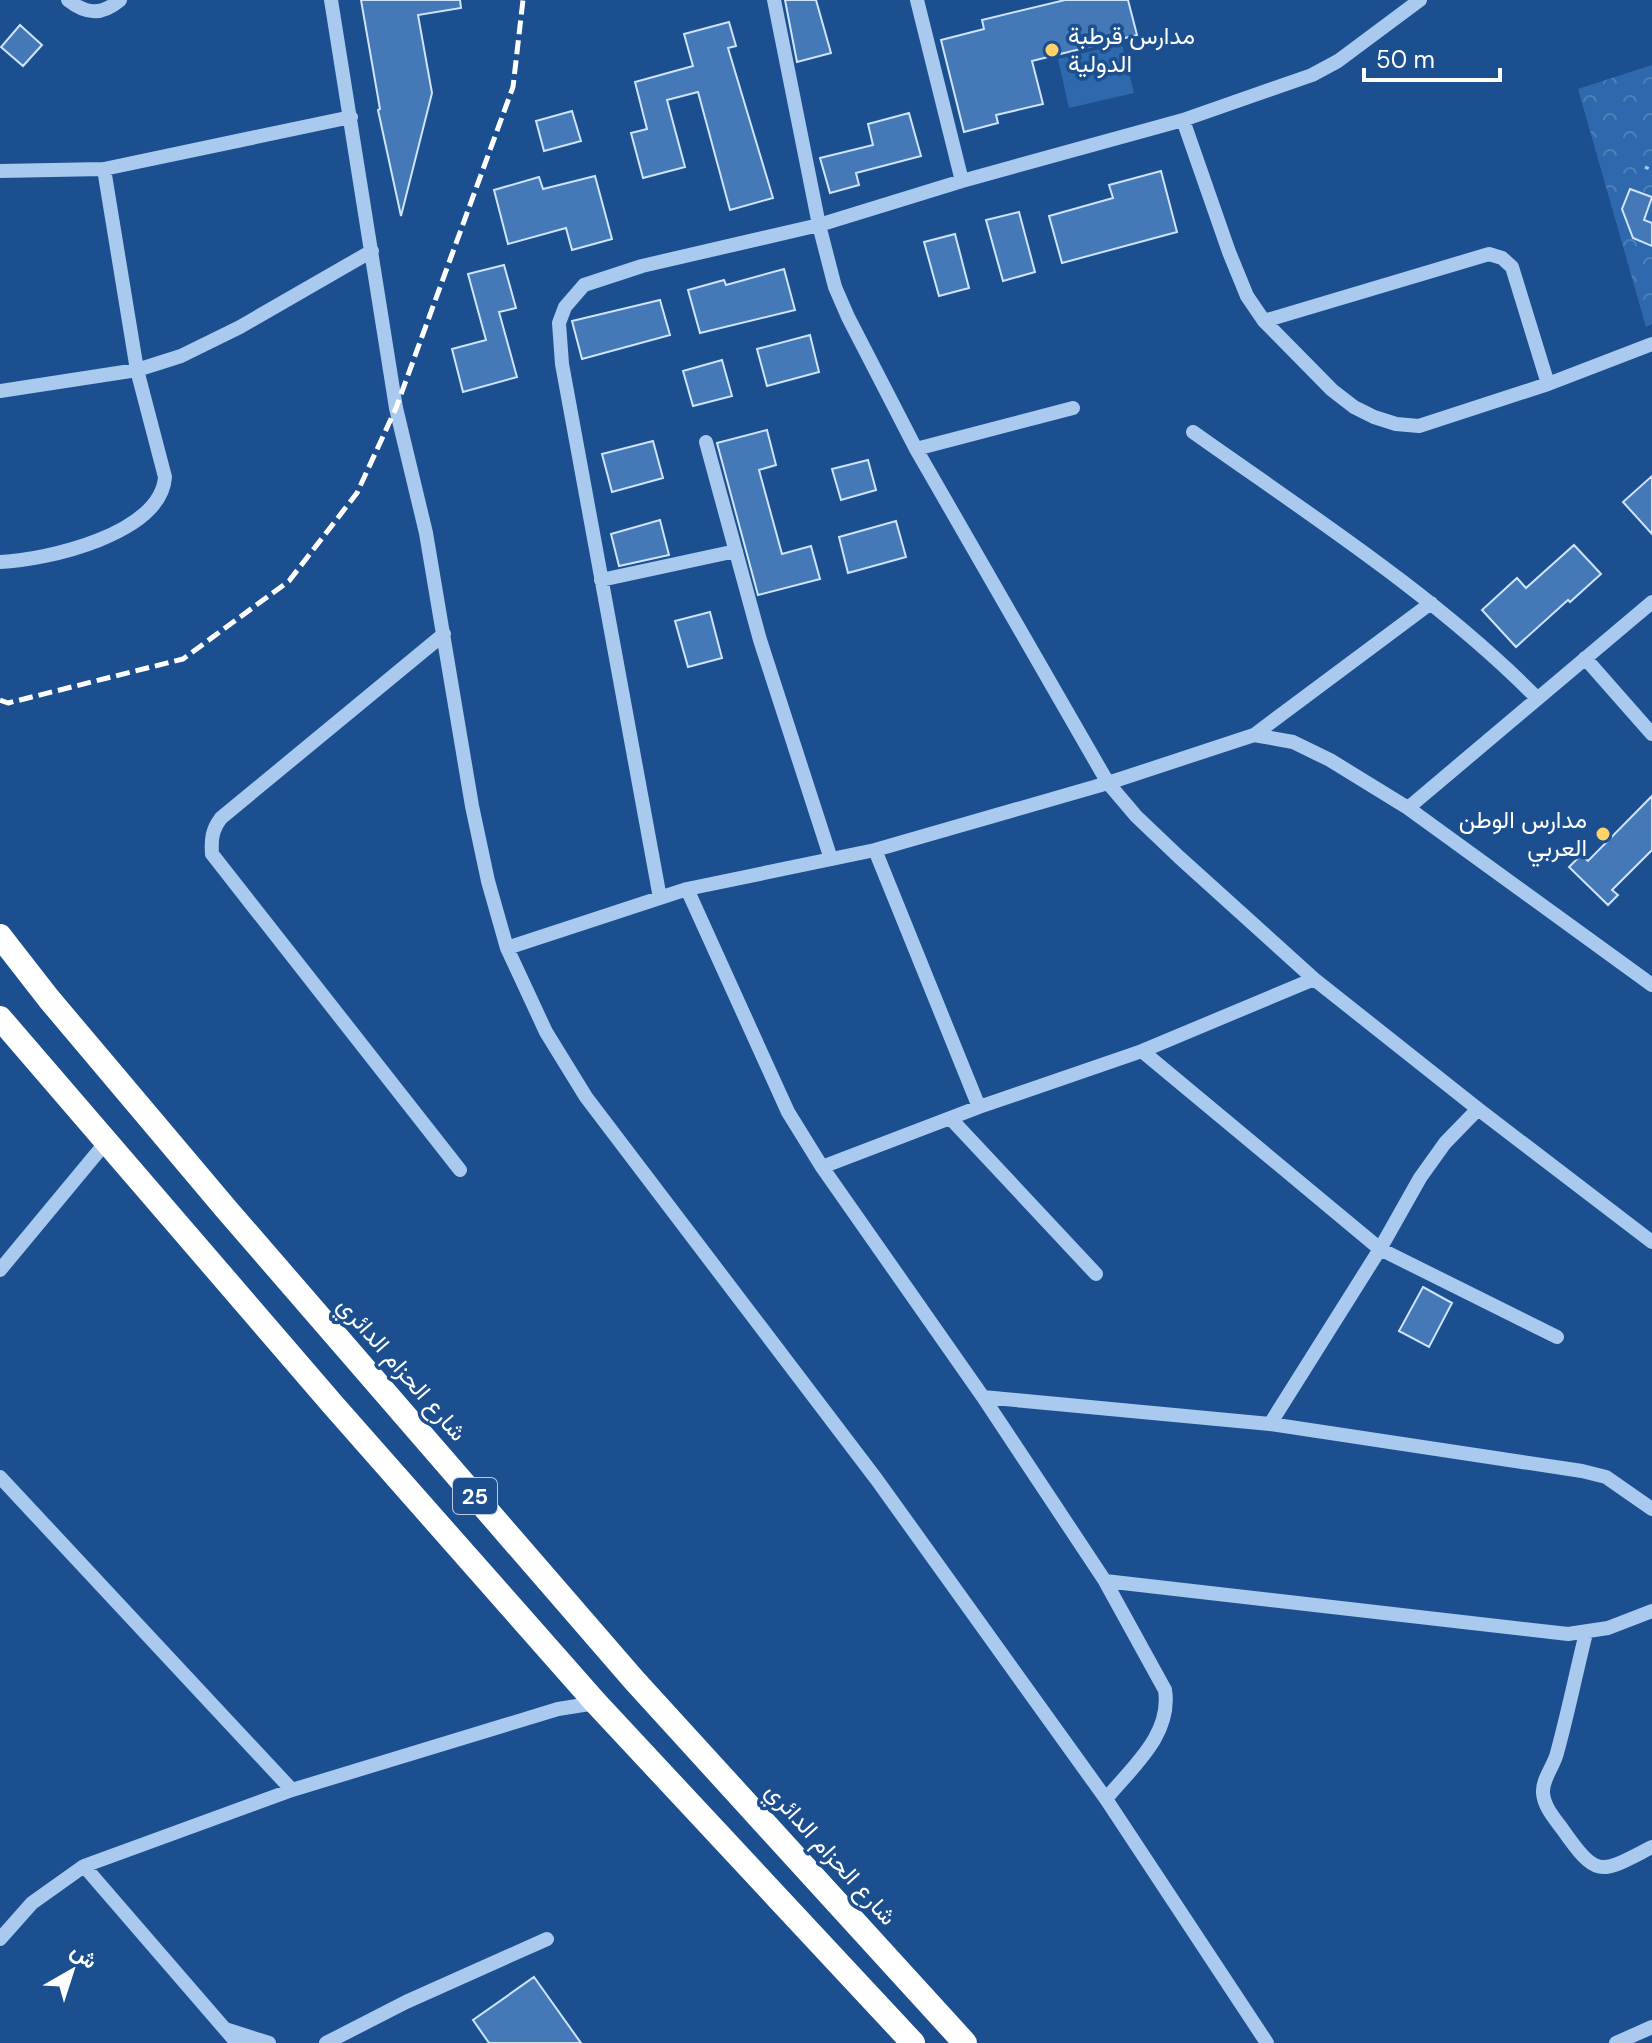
<svg xmlns="http://www.w3.org/2000/svg" width="1652" height="2043" font-family="'DM Sans',Vazirmatn,sans-serif">
	<style>
		.park { fill: url(#park-crowns) }
		.pitch { fill: #2e69ad }
		.building { fill: #4478b7; stroke: #cfe3fa; stroke-width: 2 }
		.lines { fill: none; stroke-linecap: round; stroke-linejoin: round }
		.path { stroke: #a9c9ee; stroke-width: 3; stroke-dasharray: 4 6; stroke-linecap: butt }
		.minor { stroke: #a9c9ee; stroke-width: 14 }
		.highway { stroke: #fff; stroke-width: 24 }
		.rail { stroke: #fff; stroke-width: 5; stroke-dasharray: 14 6; stroke-linecap: butt }
		.poi-dot { fill: #ffd166; stroke: #1b4f8f; stroke-width: 3 }
		.labels { text-anchor: middle; stroke-width: 7; stroke-linejoin: round; paint-order: stroke }
		.shield { fill: #1b4f8f; stroke: #bbcadd; stroke-width: 2 }
		.shield-label { font-size: 22px; font-weight: bold; fill: #fff }
		.poi-label { font-size: 24px; fill: #fff; stroke: #1b4f8f; text-anchor: start }
		.street-label { font-size: 24px; fill: #fff; stroke: #1b4f8f }
	</style>
	<defs>
		<pattern id="park-crowns" width="20" height="18" patternUnits="userSpaceOnUse" patternTransform="scale(2)"><rect width="20" height="18" fill="#2e69ad"/><path d="M2 6a3 3 0 1 1 6 0M12 15a3 3 0 1 1 6 0" fill="none" stroke="#4d80b9"/></pattern>
	</defs>
	<rect width="100%" height="100%" fill="#1b4f8f"/>
	<path class="park" d="M1652 65V324L1646 327 1578 89Z"/>
	<path class="pitch" d="M1122 44 1134 93 1069 108 1058 59Z"/>
	<path class="building" d="M361 0H460L461 8 418 15 432 93 401 216 378 110 380 109Z
		M785 0H816L831 53 797 62Z
		M1065 0H1128L1137 35 1032 61 1043 104 996 115 998 123 964 132 941 40 984 29 982 20Z
		M729 22 736 46 728 48 773 198 730 210 698 92 667 100 685 167 643 178 631 133 647 129 635 82 693 66 684 34Z
		M20 25 42 45 23 66 1 47Z
		M572 111 581 141 544 151 536 121Z
		M909 113 921 156 856 173 859 185 830 193 820 158 873 145 868 124Z
		M1161 171 1177 232 1062 263 1049 216 1113 198 1109 185Z
		M595 176 612 239 572 250 566 228 508 244 494 190 539 177 543 189Z
		M1630 189 1652 197 1644 220 1652 223V246L1633 238 1622 209Z
		M1019 212 1035 272 1003 281 986 220Z
		M955 234 969 288 939 296 924 242Z
		M504 265 516 308 499 312 517 377 463 392 452 349 486 340 468 274Z
		M784 269 795 310 700 333 688 290 724 280 726 285Z
		M660 300 670 335 582 359 572 321Z
		M810 335 819 372 767 386 757 349Z
		M722 360 732 396 693 406 683 371Z
		M767 430 776 465 759 470 782 554 811 546 820 579 758 595 717 443Z
		M653 441 663 478 612 492 602 454Z
		M868 460 876 490 841 500 832 469Z
		M1652 476V534L1623 502Z
		M660 520 669 555 619 566 611 534Z
		M896 521 906 557 848 573 839 537Z
		M1574 545 1601 574 1570 602 1568 600 1516 647 1482 610 1517 578 1526 588Z
		M710 612 722 658 688 667 675 621Z
		M1652 796V850L1612 890 1618 895 1608 905 1569 867 1581 855 1588 861Z
		M1423 1287 1452 1303 1429 1347 1399 1331Z
		M534 1977 581 2043H489L473 2020Z"/>
	<g class="lines">
		<path class="path" d="M1645 167 1652 170"/>
		<path class="minor" d="M68 0C87 15 102 15 120 0
			M331 0 396 408 426 533 472 806 488 881 507 948 546 1032 586 1097 877 1480 1106 1799 1267 2043
			M774 0 819 225 835 287 848 317 916 449 1108 783 1136 816 1179 857 1314 979 1478 1109 1652 1242
			M917 0 962 181
			M1183 120 1229 252 1247 296 1264 321 1332 390 1354 407 1374 417 1396 424 1419 426 1548 384 1652 344
			M0 171 104 169 351 117
			M1264 321 1489 254 1502 258 1512 267 1548 384
			M0 391 137 370 181 356 240 327 372 251
			M1193 432C1310 515 1436 596 1537 698
			M706 442 760 640 831 859
			M916 449 1073 408
			M0 562C47 560 161 534 165 477L137 370 104 169
			M601 580 736 551
			M444 634 221 818C212 830 211 839 212 854L460 1170
			M1585 658 1652 734
			M1254 735 1293 742 1330 760 1408 808 1652 985
			M1408 808 1652 602
			M875 850 979 1107
			M687 889 788 1112 822 1167 983 1397 1105 1581 1165 1690C1172 1735 1132 1767 1106 1799
			M660 898 562 364 559 323 565 307 584 285 642 266 819 225 962 181 1183 120 1312 75 1338 61 1420 0
			M507 948 687 889 875 850 1108 783 1254 735 1431 603
			M1142 1051 1380 1249 1557 1337
			M951 1119 1096 1274
			M822 1167 979 1107 1142 1051 1314 979
			M0 1270 107 1141
			M983 1397 1270 1424 1582 1471 1606 1477 1652 1509
			M1270 1424 1380 1249 1420 1178 1445 1143 1478 1109
			M0 1477 292 1790
			M1105 1581 1568 1634 1608 1628 1652 1611
			M1586 1633C1576 1673 1568 1713 1557 1753 1554 1766 1542 1779 1543 1793 1544 1807 1555 1819 1563 1830 1598 1880 1601 1873 1652 1847
			M84 1866 237 2043
			M0 1939 32 1903 84 1866 292 1790 558 1709 596 1703
			M225 2029 269 2043
			M326 2043 406 2002 547 1939
			M1616 2043 1652 2027"/>
		<path class="highway" d="M0 936 49 999 227 1210 634 1680 965 2043
			M0 1018 334 1406 596 1703 913 2043"/>
		<path class="rail" d="M0 700 8 703 183 659 289 581 357 493 396 408 513 87 523 0"/>
	</g>
	<g class="poi-dot">
		<circle cx="1052" cy="50" r="8"/>
		<circle cx="1603" cy="834" r="8"/>
	</g>
	<g class="labels">
		<rect class="shield" x="453" y="1478" width="44" height="36" rx="6"/>
		<g class="shield-label">
			<text x="475" y="1504">25</text>
		</g>
		<g class="poi-label">
			<text x="1068" y="44">مدارس قرطبة<tspan x="1068" dy="28">الدولية</tspan></text>
			<text x="1587" y="828" text-anchor="end">مدارس الوطن<tspan x="1587" dy="28">العربي</tspan></text>
		</g>
		<g class="street-label">
			<text transform="translate(402 1369) rotate(49)" y="8">شارع الحزام الدائري</text>
			<text transform="translate(831 1854) rotate(48)" y="8">شارع الحزام الدائري</text>
		</g>
	</g>
	<g transform="translate(72 1971) rotate(39)" stroke="#1b4f8f" stroke-width="6" paint-order="stroke">
	<path d="M0-6L14 30L0 20L-14 30Z" fill="#ffffff"/>
	<text y="-12" font-size="22" font-weight="bold" text-anchor="middle" fill="#ffffff">ش</text>
	</g>
	<path d="M1364 68v12h136v-12" fill="none" stroke="#ffffff" stroke-width="4"/>
	<text x="1376" y="68" font-size="24" fill="#ffffff" stroke="#1b4f8f" stroke-width="6" paint-order="stroke">50 m</text>
</svg>
